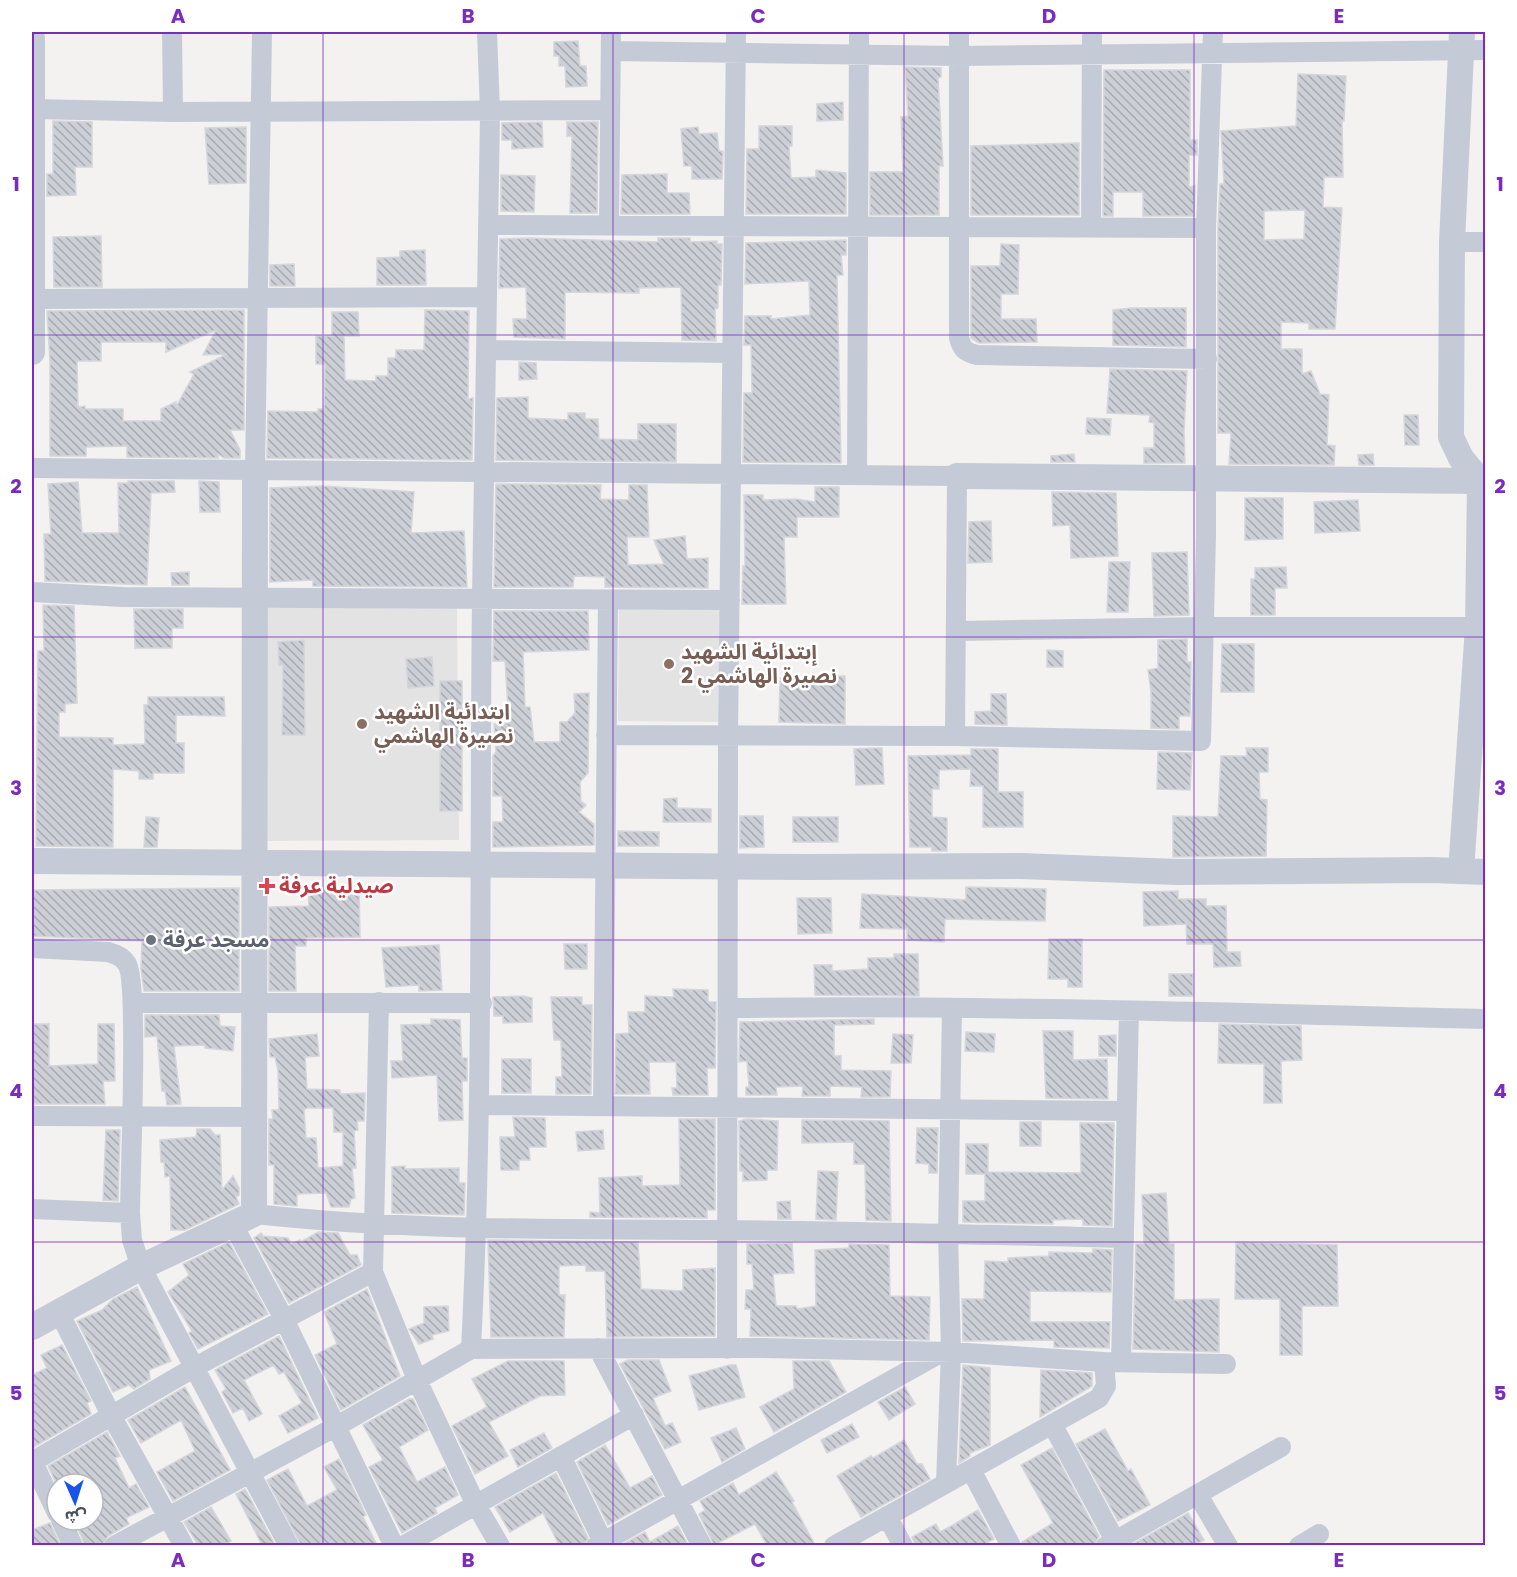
<svg xmlns="http://www.w3.org/2000/svg" width="1517" height="1577" font-family="Poppins,'Noto Sans Arabic',sans-serif">
	<style>
		.education { fill: #e4e3e3 }
		.building { fill: url(#building-back-hatch); stroke: #d5d6dc; stroke-width: 1.5; fill-rule: evenodd }
		.lines { fill: none; stroke-linecap: round; stroke-linejoin: round }
		.minor { stroke: #c5cbd6; stroke-width: 20 }
		.tertiary { stroke: #c5cbd6; stroke-width: 26 }
		.grid { fill: none; stroke: #7b2cbf; stroke-width: 1.5; stroke-opacity: 0.55 }
		.education-dot { fill: #8d6e63; stroke: #fff; stroke-width: 2 }
		.health-dot { fill: #e0444e; stroke: #fff; stroke-width: 2 }
		.worship-dot { fill: #6b7280; stroke: #fff; stroke-width: 2 }
		.labels { text-anchor: middle; stroke-width: 5; stroke-linejoin: round; paint-order: stroke }
		.education-label { font-size: 21px; font-weight: bold; fill: #785e54; stroke: #fff; text-anchor: start }
		.health-label { font-size: 21px; font-weight: bold; fill: #be3a42; stroke: #fff; text-anchor: start }
		.worship-label { font-size: 21px; font-weight: bold; fill: #5b616d; stroke: #fff; text-anchor: start }
		.neatline { fill: none; stroke: #7b2cbf; stroke-width: 2 }
		.grid-label { font-size: 20px; text-anchor: middle; font-weight: bold; fill: #7b2cbf }
	</style>
	<defs>
		<pattern id="building-back-hatch" width="6" height="6" patternUnits="userSpaceOnUse" patternTransform="scale(1.5)"><rect width="6" height="6" fill="#cdcfd7"/><path d="M-1 5l2 2M0 0l6 6M5-1l2 2" fill="none" stroke="#a8aab2"/></pattern>
	</defs>
	<rect width="100%" height="100%" fill="#f3f2f1"/>
	<path class="education" d="M619 605 720 606 718 722 618 721Z
		M265 608H457L459 840 265 841Z"/>
	<path class="building" d="M578 41 580 66H586L587 86 566 87 565 66H559V56H554V42Z
		M905 67 941 68V77L938 78 943 166H939V215H870V172H903L901 117 908 116Z
		M1104 70H1190V140H1197V155H1189V187L1195 186 1194 216H1143V192H1113V216H1103Z
		M1298 74 1346 76 1344 121H1342L1343 177H1324L1323 207 1342 208 1335 329H1309V323L1281 322V349H1302V374L1311 371 1320 394 1329 395 1327 445 1335 446 1334 465 1229 464 1231 433H1218V228L1220 184H1224L1221 131 1296 126ZM1305 210 1304 239 1264 240V211Z
		M843 102V120L817 121V104Z
		M53 121 92 122V167H75L76 195 47 196V174H53Z
		M542 122 543 147 512 149V140H502V123Z
		M567 122H598L597 213H570L572 136H567Z
		M759 126H792V146H789L791 178 816 177V170L846 173V214H746L747 149H759Z
		M246 127V183L209 184 205 128Z
		M698 127 699 134 717 133 719 151H723L722 179H692V166H684L681 129Z
		M1079 143V215H971V146Z
		M667 174V193H689L690 214H621L622 175Z
		M501 175 535 176 534 212 501 211Z
		M101 236 102 287H54L53 237Z
		M529 238 658 242V238H690V242L717 241V244H722L721 285H718V308L715 309 716 341 682 340 681 287 639 288V293L565 292V339L514 337 513 319H527L526 287 499 288 500 239Z
		M846 240V255H841L843 275H837L841 463 743 462 744 393H752L751 345H744L745 316H771V319L810 315 809 281 745 284 746 243Z
		M1001 244 1019 245 1018 294H1001V319H1036L1037 342 979 343 971 338V266H1000Z
		M425 250 426 285H377V258L400 257V251Z
		M294 264 295 286H270V265Z
		M1131 308H1186V347L1113 345V310Z
		M244 310V430H230L240 450V458H224L218 454V458L127 457V446L86 447V456H50V362L47 311ZM216 330 203 355 227 354 190 372 194 374 176 407V402L161 409V421H123V409H85V406L78 407 77 361H101V342H166V352Z
		M425 310 469 311 468 399 473 398 472 460 267 458 268 411 318 412V409H324L325 364H316V336H332V312H358L359 336H344L345 380 376 381V376H388V358H396V350H424Z
		M519 362 536 363 537 379 519 380Z
		M1110 369 1187 371 1184 432 1185 463H1144V448H1154V423L1149 422 1150 415 1107 413Z
		M528 397V418L568 420V413H585V419H598L599 439 638 440V424H676V462L496 460 497 398Z
		M1404 415H1418L1419 445H1405Z
		M1087 418 1111 419 1110 435 1086 434Z
		M1074 454 1075 462H1051V456Z
		M1373 454 1374 465H1359L1358 455Z
		M128 481H174L175 492 151 493 147 585 45 581 44 534H51L48 484 78 482 82 533H119L118 483H128Z
		M199 481 219 482 220 512H200Z
		M496 484 601 485 600 499 629 500V485H647L649 537H627L628 565 664 564 654 540 685 536 687 559 708 558V588L605 587V577L574 576 573 587H494Z
		M322 486 414 492 411 533 464 531 467 587 313 586V580L270 582V488Z
		M815 487H839V517H797V537H784L786 604H742L743 566H745L744 495H763V500L796 499 815 502Z
		M1052 492 1116 493 1118 556 1071 558 1070 525 1053 526Z
		M1245 498H1283V539L1245 540Z
		M1358 500 1360 531 1315 533 1314 502Z
		M991 521 992 562 968 563 969 522Z
		M1187 552 1189 615 1154 616 1152 553Z
		M1109 562H1130L1128 612H1107Z
		M1286 567 1287 588H1275V615H1251V579H1255V568Z
		M189 572V585H172L171 573Z
		M43 605 74 606 77 703 65 704V712H59V737L113 738V745L145 744 144 705H148V697H224L225 716 176 715V743H184V773H153V779H139V771L113 769V847L36 846 38 651H44Z
		M134 609H183V628H172V648H135Z
		M494 611H588L589 650 523 652 525 707H530L534 742H560V722H567L575 713 574 694 589 693 588 773 580 782 581 801 586 805 579 812 594 824V845L493 847V822H503L502 796H493V756L496 752 494 724 509 723 505 661H493Z
		M1187 639V662H1191L1190 716H1179V729L1151 728V692L1148 670 1158 668V640Z
		M304 640 305 735H282L283 665H279L278 642Z
		M1222 644H1254V692H1221Z
		M1047 650 1063 651V667H1047Z
		M432 657 434 686 408 688 406 659Z
		M816 676H845V724L779 722 780 678 816 679Z
		M440 681H462V811H440Z
		M991 694H1006L1007 725 975 724V712L991 711Z
		M874 748H882L884 784 856 785 854 749Z
		M1246 748H1268V772H1259L1260 799 1267 800 1266 856 1173 857V816L1218 817 1221 756H1247Z
		M971 749H998V792H1023V827H983V786H970L971 769 939 770V789H932V817L947 818V851H932V847H910L908 756 971 755Z
		M1158 752 1192 753 1190 790 1157 789Z
		M677 798V808L711 809V822H663L664 799Z
		M740 816H763L764 847 740 848Z
		M146 817 159 818 157 847H144Z
		M793 817H838V842H793Z
		M618 831 659 832V846H618Z
		M359 887 360 937 306 938V946H295L296 991H269V907L309 906 308 889Z
		M966 887 1046 889 1045 921 945 919 944 942 907 940V929L860 928 862 894 966 900Z
		M239 888V991H144L141 969 142 941 32 936V890Z
		M1178 891V899H1206V906H1226L1227 952H1240L1241 966 1214 967 1213 944H1187L1186 924 1144 926 1143 892Z
		M797 898H831L832 933 798 934Z
		M1049 939H1082V987H1068V979H1048Z
		M564 944H587V969H565Z
		M439 945 442 990 419 991V985L386 987 382 948Z
		M894 954H918L919 996 815 995 814 965H832V971L868 969V958H894Z
		M1169 974H1193V996H1169Z
		M673 989 708 990V1002H716L715 1068H707L708 1095H673L672 1088H677L676 1062H649L650 1094H615L616 1034 629 1033 628 1012H645V996L674 997Z
		M524 996 532 998V1022L503 1023V1016H494L493 997Z
		M551 997H582V1005H592L591 1094H556V1077H562L561 1040H554Z
		M145 1015H219L220 1026 235 1027 233 1051 205 1048V1045L174 1046 181 1104 167 1105 165 1090 162 1091 157 1036 145 1037Z
		M431 1019 460 1020 462 1058H467V1081H462L463 1120 439 1121 437 1075 392 1078 391 1061H403L401 1025 431 1024Z
		M874 1019V1024L834 1025V1056H841V1070L891 1071 890 1097H861L862 1087 830 1086V1096H802L803 1086 776 1087 777 1095H746V1087H749L747 1061 739 1062 740 1022Z
		M32 1024H49V1066L98 1064V1024H114L115 1081H103L105 1104H32Z
		M1219 1024 1301 1026 1302 1060 1281 1061 1282 1103H1264V1064L1218 1063Z
		M1043 1031H1073V1060L1107 1059 1108 1099 1046 1098Z
		M966 1032 995 1034 994 1052 965 1051Z
		M317 1034 319 1056 305 1057 307 1089 340 1090V1094L365 1093 364 1121H357L358 1130 354 1131 356 1168H352L355 1198 351 1199 349 1207H331L326 1193 297 1194V1206L274 1204V1165H269V1119H273L272 1110H279L278 1070 275 1057H270L269 1039ZM307 1108H333L334 1132H343V1166L318 1168 316 1138H306L304 1110Z
		M893 1034 913 1035 911 1063H891Z
		M1116 1035V1056H1099V1036Z
		M502 1059H531V1093H502Z
		M513 1117 545 1118 546 1147H529L530 1160H519V1170H501L500 1137H515Z
		M679 1119H715V1210H707V1218L590 1217V1212L600 1213 599 1178 642 1176V1186L680 1185Z
		M747 1119 778 1121 777 1170H767V1180L743 1181V1171H740L739 1121Z
		M802 1120 889 1121 891 1221 866 1220 865 1164H854V1142L802 1143Z
		M1020 1122H1041V1146H1020Z
		M1080 1123H1114L1112 1226 1083 1225V1219L1053 1220V1224L963 1222V1201H985V1174H966V1144H988V1172L1081 1173Z
		M917 1128H938L937 1173H929V1164L916 1163Z
		M197 1129H210L215 1135H220L222 1190 233 1176 239 1188V1195L236 1197 239 1204 185 1230H171L170 1176 165 1177 164 1162H161L160 1140 196 1137Z
		M106 1130H120L118 1201 103 1200Z
		M603 1130 604 1149 578 1151 576 1132Z
		M405 1166V1169L459 1168V1183H465L464 1215 392 1213V1167Z
		M818 1171 838 1172 836 1220 816 1219Z
		M1166 1193 1169 1244H1174V1300L1219 1299V1352L1133 1349 1136 1244H1144L1142 1195Z
		M790 1201 791 1219H778L777 1202Z
		M318 1232 338 1233 350 1255H357L361 1265 289 1303 254 1238 261 1233 263 1236 288 1238 291 1244 300 1240 301 1242Z
		M488 1240 638 1242 641 1289 683 1291V1270L715 1268V1336L607 1337 605 1271H586V1265L559 1266V1295H565L564 1337H491Z
		M229 1242 268 1314 198 1349 189 1333 192 1331 168 1292 189 1275 183 1264Z
		M1236 1242 1337 1245 1338 1306H1302V1355H1280V1299H1235Z
		M792 1243 794 1273 773 1274 776 1306H796L797 1309 816 1306 815 1250 849 1248V1244L889 1245 890 1296 930 1297 929 1340 750 1336 751 1309H745L746 1290H754L752 1264H747V1244Z
		M1093 1249 1112 1250 1111 1292 1030 1291V1322H1110L1109 1348 1054 1347V1340L963 1341 962 1299H984L985 1261 1008 1262V1258L1049 1256V1252L1093 1253Z
		M137 1287 171 1361 149 1370 150 1379 134 1389 129 1385 113 1392 77 1321 102 1310 113 1299Z
		M367 1289 400 1376 341 1410 315 1355 337 1344 324 1312Z
		M448 1306 449 1331 432 1335 433 1339 419 1344 409 1329 424 1323V1307Z
		M279 1336 318 1418 288 1433 279 1416 302 1403 284 1372 279 1374 274 1365 244 1380 262 1414 249 1421 243 1408 233 1413 222 1392 226 1389 215 1370Z
		M62 1345 91 1401 87 1403 91 1414 32 1448V1375L47 1368 41 1355Z
		M628 1360H659L671 1391 653 1398 665 1426 672 1423 681 1442 665 1449 620 1364Z
		M508 1361H564L565 1395 540 1396 489 1422 508 1456 475 1474 452 1426 487 1407 472 1379Z
		M793 1361H829L846 1392 774 1432 760 1407 794 1389Z
		M730 1365H736L745 1397 699 1410 689 1376Z
		M963 1365 990 1368V1445L970 1453V1456L959 1463Z
		M1041 1370 1092 1373V1386L1040 1417Z
		M185 1387 230 1470 173 1501 157 1472 195 1451 181 1420 141 1443 128 1420Z
		M905 1387 915 1404 889 1420 878 1402Z
		M409 1399H413L428 1430 399 1447 417 1482 445 1467 458 1495 435 1508 437 1513 402 1533 369 1467 383 1460 363 1425Z
		M852 1424 859 1437 827 1453 821 1440Z
		M736 1428 745 1449 722 1462 711 1438Z
		M1105 1429 1128 1471 1131 1469 1150 1505 1118 1521 1076 1444Z
		M107 1432 120 1456 115 1458 129 1488 136 1484 149 1507 126 1518 129 1524 108 1536 102 1545H85L75 1522 93 1520V1484L57 1485 48 1466Z
		M544 1433 552 1448 518 1467 510 1450Z
		M904 1440 917 1464H922L930 1479 861 1517 837 1476 871 1456 873 1458Z
		M605 1445 630 1488 652 1476 662 1495 608 1525 577 1462Z
		M1052 1448 1099 1536 1094 1545H1023L1022 1542 1053 1523 1021 1465Z
		M339 1459 366 1515 363 1517 377 1545H301L267 1480 288 1469 307 1506 337 1490 324 1467Z
		M776 1472 794 1501 792 1502 815 1545H767L755 1524 714 1545 699 1514 705 1510 700 1501 733 1483 739 1495Z
		M556 1473 588 1538 584 1545H559L543 1513 510 1532 495 1507Z
		M245 1489 275 1545H262L236 1494Z
		M211 1507 231 1541 224 1545H198L184 1522Z
		M978 1510 994 1539 983 1545H915L912 1537 936 1524 940 1532 955 1524 956 1526V1523Z
		M1188 1513 1204 1540 1195 1545H1131Z
		M50 1523 60 1545H32V1530Z
		M678 1526 688 1545H621L645 1532 650 1542Z"/>
	<g class="lines">
		<path class="minor" d="M172 32 173 112
			M959 32V338C962 349 965 352 977 355L1207 359
			M611 51 960 56 1486 50
			M33 109 173 112 610 110
			M609 224 611 32
			M489 225 1206 228
			M1091 227 1092 32
			M1452 242H1486
			M32 299 487 297
			M486 350 732 353
			M32 468 957 476 955 736
			M255 471 262 32
			M857 475 859 32
			M32 592 123 597 730 600
			M957 631 1204 627H1478
			M606 735 955 736 1201 741 1206 536V228L1213 32
			M32 948 108 952C116 954 123 957 127 964 139 982 130 1178 130 1213L132 1240 141 1267 289 1546
			M379 1002 373 1272 418 1382 475 1503 500 1546
			M133 1003H482
			M729 1008C981 1005 1234 1013 1486 1019
			M480 1105 1125 1111
			M603 1107 608 600
			M32 1116 253 1117
			M32 1209 130 1213
			M254 1214C409 1231 565 1229 720 1230 855 1231 989 1235 1124 1238
			M232 1223 284 1319 394 1546
			M59 1312 111 1415 184 1546
			M598 1348 702 1546
			M471 1349C484 1098 479 848 482 596 484 435 488 273 490 111L487 32
			M727 1349 728 735 736 32
			M1121 1362 1129 1011
			M1052 1424 1118 1546
			M561 1456 605 1546
			M32 1460 57 1513
			M32 1462 195 1367 373 1272
			M971 1470 1011 1546
			M946 1483 951 1352 948 1234 952 1009
			M1198 1495 1228 1546
			M887 1516 903 1546
			M61 1520 73 1546
			M114 1546 337 1426 471 1349 763 1348 951 1352 1104 1362 1226 1364
			M403 1546 634 1415
			M596 1546 942 1352
			M834 1546 1099 1398 1106 1386 1104 1362
			M1106 1546 1281 1447
			M1299 1546 1319 1534"/>
		<path class="tertiary" d="M32 38V352
			M957 476 1480 481
			M32 861 807 867 1021 866 1177 872 1431 870 1486 872
			M1461 871 1478 627 1480 481 1461 458 1451 437 1452 242 1462 32
			M32 1327 141 1267 254 1214 255 471"/>
	</g>
	<path class="grid" d="M323 32V1546M613 32V1546M904 32V1546M1194 32V1546M32 335H1486M32 637H1486M32 940H1486M32 1242H1486"/>
	<g class="education-dot">
		<circle cx="669" cy="664" r="6"/>
		<circle cx="362" cy="724" r="6"/>
	</g>
	<path class="health-dot" d="M264 877h6v6h6v6h-6v6h-6v-6h-6v-6h6z"/>
	<circle class="worship-dot" cx="151" cy="940" r="6"/>
	<g class="labels">
		<g class="education-label">
			<text x="681" y="659">إبتدائية الشهيد<tspan x="681" dy="24">نصيرة الهاشمي 2</tspan></text>
			<text x="374" y="719">ابتدائية الشهيد<tspan x="374" dy="24">نصيرة الهاشمي</tspan></text>
		</g>
		<g class="health-label">
			<text x="279" y="893">صيدلية عرفة</text>
		</g>
		<g class="worship-label">
			<text x="163" y="947">مسجد عرفة</text>
		</g>
	</g>
	<rect width="1517" height="1577" fill="none" stroke="#ffffff" stroke-width="66"/>
	<g transform="translate(75 1502) rotate(177)"><circle r="28" fill="#ffffff" stroke="#b6b9bf" stroke-width="1.5"/>
	<path d="M0-4.5L10 22L0 15L-10 22Z" fill="#1854e7"/>
	<text y="-9" font-size="16" font-weight="bold" text-anchor="middle" fill="#49515f">ش</text>
	</g>
	<rect x="33" y="33" width="1451" height="1511" class="neatline"/>
	<g class="grid-label">
		<text x="178" y="23">A</text>
		<text x="468" y="23">B</text>
		<text x="758" y="23">C</text>
		<text x="1049" y="23">D</text>
		<text x="1339" y="23">E</text>
		<text x="16" y="191">1</text>
		<text x="1500" y="191">1</text>
		<text x="16" y="493">2</text>
		<text x="1500" y="493">2</text>
		<text x="16" y="795">3</text>
		<text x="1500" y="795">3</text>
		<text x="16" y="1098">4</text>
		<text x="1500" y="1098">4</text>
		<text x="16" y="1400">5</text>
		<text x="1500" y="1400">5</text>
		<text x="178" y="1567">A</text>
		<text x="468" y="1567">B</text>
		<text x="758" y="1567">C</text>
		<text x="1049" y="1567">D</text>
		<text x="1339" y="1567">E</text>
	</g>
</svg>
